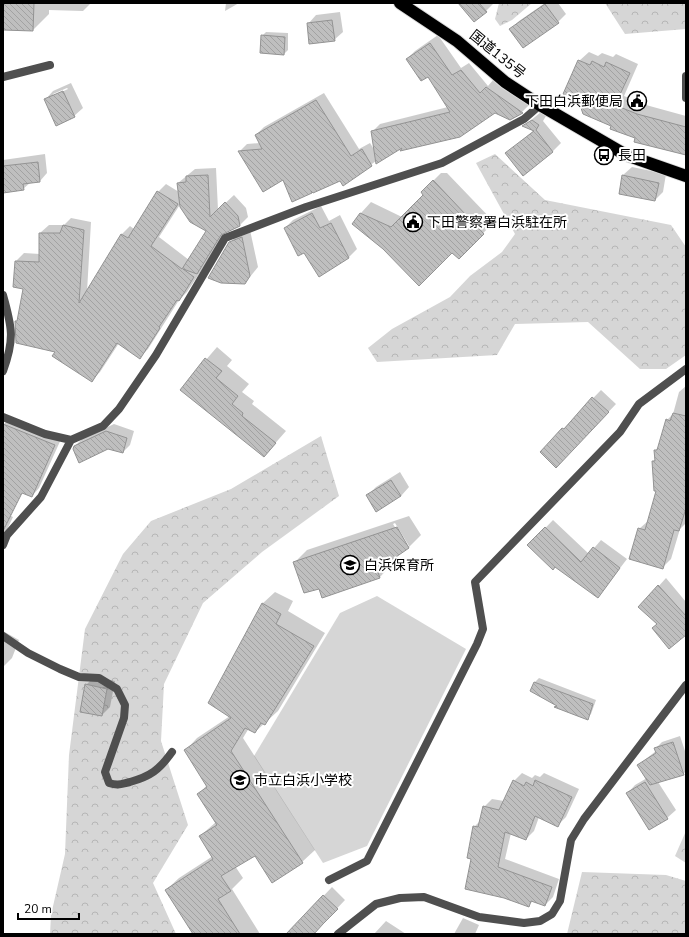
<svg xmlns="http://www.w3.org/2000/svg" width="689" height="937" font-family="'Nunito Sans','Noto Sans JP',sans-serif">
	<style>
		.forest { fill: url(#forest-crowns) }
		.pitch { fill: #d6d6d6 }
		.shadow { fill: #0003; fill-rule: evenodd }
		.building { fill: url(#building-back-hatch); stroke: #939393 }
		.lines { fill: none; stroke-linecap: round; stroke-linejoin: round }
		.highway-casing { stroke: #dbdbdb; stroke-width: 14 }
		.street { stroke: #4f4f4f; stroke-width: 8 }
		.highway { stroke: #000; stroke-width: 12 }
		.labels { text-anchor: middle; stroke-width: 4; stroke-linejoin: round; paint-order: stroke }
		.street-label { font-size: 14px; fill: #000; stroke: #fff }
		.poi-label { font-size: 14px; fill: #000; stroke: #fff; text-anchor: start }
	</style>
	<defs>
		<pattern id="forest-crowns" width="20" height="18" patternUnits="userSpaceOnUse"><rect width="20" height="18" fill="#d6d6d6"/><path d="M2 6a3 3 0 1 1 6 0M12 15a3 3 0 1 1 6 0" fill="none" stroke="#b6b6b6"/></pattern>
		<pattern id="building-back-hatch" width="6" height="6" patternUnits="userSpaceOnUse"><rect width="6" height="6" fill="#bfbfbf"/><path d="M-1 5l2 2M0 0l6 6M5-1l2 2" fill="none" stroke="#a2a2a2"/></pattern>
	</defs>
	<rect width="100%" height="100%" fill="#fff"/>
	<path class="forest" d="M499 3H532L512 20 500 26 495 19Z
		M605 3H686V29L625 34Z
		M495 154 545 200 671 225 686 247V355L666 369H640L588 322 515 324 497 355 377 362 368 348 392 329 450 297 470 276 502 252 515 234 476 163Z
		M321 436 339 496 262 552 203 603 164 684 161 741 188 825 153 883 176 934H50L51 915 65 854 69 755 85 629 123 554 151 521 231 489Z
		M686 831V863L675 856Z
		M582 872 666 875 686 881V934H567Z"/>
	<path class="pitch" d="M377 596 466 649 367 846 323 863 254 756 340 613Z"/>
	<path class="shadow" d="M3 3H91L83 11 49 10V14L33 30 3 29Z
		M226 3H239L225 11Z
		M461 3H494L486 11Z
		M545 3H558L566 14 558 22 511 29 519 21Z
		M340 12 343 32 334 40 308 24 316 15Z
		M266 32 288 33V50L284 54 262 36Z
		M438 35 461 68 469 63 488 86 494 79 529 105 522 112 510 119 495 112 406 145 376 161 343 185 340 179 312 192 283 179 239 152 247 144 260 143 256 135 264 127 324 93 359 149 370 143 375 151 372 132 380 124 448 107 428 76 407 59 415 51Z
		M589 52 598 56 602 53 613 57 616 54 638 64 624 96 646 105 686 116V154L636 138 579 61Z
		M71 83 83 108 74 116 45 100 53 91ZM67 88 68 89 53 96V94Z
		M541 112 546 116 543 121 561 143 552 152 507 153 534 130 524 126Z
		M45 154 47 173 40 181 31 182 23 189 3 192V160Z
		M632 167 666 174 663 192 655 200 623 175Z
		M216 168 218 210 234 195 246 208 248 217 240 225 225 232 205 265 187 292 179 300 148 349 140 357 119 343 100 372 92 380 57 351 16 322 18 319 24 288 16 261 24 253 40 254V233L49 225H64L71 218 91 222 87 292 122 234 130 226 134 229 158 192 166 184 179 192 178 183 195 169ZM181 203 208 231 189 260 159 237Z
		M441 173H447L494 222 459 258 452 251 383 249 353 224 361 213 371 202 402 217 424 195 422 192Z
		M321 206 329 221 340 215 357 249 349 257 319 276 304 251 285 228 293 220Z
		M250 230 258 267 245 283 230 243 238 234Z
		M217 347 232 360 227 366 249 384 242 392 254 401 252 404 286 431 264 456 181 389Z
		M686 386V523L680 529 671 559 663 567 639 529 648 521 658 490 653 461 656 459 655 451 659 446 667 420 673 414 679 392Z
		M601 390 616 404 565 458 541 452Z
		M11 417 62 437 39 488 32 496 3 481V425Z
		M114 424 134 431 130 445 123 452 108 448 75 446 82 439Z
		M400 472 409 487 401 496 368 495 376 487Z
		M3 512 13 517 3 538Z
		M409 516 421 535 409 547 390 558 392 564 380 577 323 597 319 587 294 563 307 550ZM395 523 409 546H407L393 524Z
		M553 520 589 554 601 540 627 559 598 597 529 545Z
		M666 578 686 602V634L658 624 640 607Z
		M275 592 293 601 288 611 325 633 278 711 255 732 249 728 243 738 315 850 302 862 255 855 235 866 243 878 232 889 260 934H194L166 890 179 878 213 856 200 836 216 822 198 795 207 785 185 751 197 738 230 716 262 604Z
		M3 631 19 640 12 658 4 666Z
		M94 677 115 681 110 707 102 715 86 685Z
		M539 678 596 700 591 714 587 718 556 707 558 705 535 682Z
		M680 736 686 754V771L683 774 658 782 676 810 667 818 627 794 635 785 647 778 638 765 656 751 655 749 662 742Z
		M522 773 532 778 535 775 540 777 544 773 579 789 566 817 558 825 539 817 534 831 526 839 511 833 505 859 559 879 553 897 545 905 533 901 528 906 472 858 474 827 481 820 484 807 492 799 504 801 514 781Z
		M332 887 345 900 313 934H301L294 927Z
		M463 918 479 925 475 934H454Z
		M386 921 406 934H374Z"/>
	<path class="building" d="M3 3H34L33 31 3 30Z
		M458 3H479L487 12 474 22Z
		M545 4 559 23 523 48 509 29Z
		M332 20 335 41 309 44 307 23Z
		M261 35 285 37 284 55 260 53Z
		M430 43 452 75 461 70 480 93 486 87 523 113 510 120 495 113 460 137 400 151 402 148 376 164 371 131 450 112 428 77 421 81 406 59Z
		M578 60 590 65 592 61 604 67 606 62 630 73 615 105 637 114 686 127V155L634 142 635 138 610 129 611 126 583 114 579 102 563 94Z
		M63 91 75 117 56 126 44 99Z
		M316 100 351 156 362 149 372 166 343 186 340 181 313 193 311 191 312 193 292 202 283 180 263 192 238 151 262 149 255 135Z
		M532 120 539 125 536 130 553 152 523 176 505 153 534 131 522 126Z
		M38 162 40 182 23 184 24 190 3 193V166Z
		M208 175 210 217 225 202 238 216 240 226 221 235 197 274 183 269 194 277 179 301 177 300 159 327 160 328 140 359 117 343 92 382 52 356 55 352 16 343 15 321H17L23 289 13 287 15 261 39 262V233H60L63 225 84 230 79 303 121 234 128 238 157 191 178 204 151 246 182 269 206 231 190 222 180 207 177 183 186 182V176Z
		M622 175 659 183 655 201 619 194Z
		M433 180 484 234 459 259 452 253 419 286 383 249 352 224 360 213 391 227 423 195 421 192Z
		M312 213 320 228 331 223 349 258 319 277 304 253 298 256 284 228Z
		M242 237 250 276 245 284 221 283 208 278 229 242Z
		M205 358 222 371 216 378 238 396 232 404 243 413 242 416 276 443 264 457 180 390Z
		M592 397 609 412 556 468 540 452 562 428 564 429Z
		M673 413 686 416V508L679 531 674 530 663 569 629 559 638 528 645 530 656 491H654L652 461H655L654 450H657L666 419 670 421Z
		M3 424 55 445 32 497 22 493 3 531Z
		M106 431 127 438 123 453 108 449 79 463 73 449 74 446Z
		M391 480 401 496 376 512 366 495Z
		M397 527 409 548 393 559 375 564 380 578 322 598 319 589 304 593 293 562Z
		M545 527 581 562 593 547 620 568 598 598 555 567 553 570 527 545Z
		M658 585 686 616V635L669 649 652 628 657 624 638 607Z
		M262 603 281 614 276 624 314 646 265 725 261 723 255 733 245 728 231 751 303 863 272 883 255 856 221 876 231 891 218 899 240 934H193L165 890 213 859 199 836 217 825 197 794 207 787 184 750 231 718 208 703Z
		M534 682 593 704 588 720 554 707 557 706 530 691Z
		M85 684 107 689 102 716 80 712Z
		M673 742 684 775 650 785 637 765 656 753 654 748Z
		M513 780 524 786 526 782 533 786 535 780 572 797 558 827 535 816 526 840 505 832 498 867 552 887 545 906 531 901 529 907 504 898 465 889 471 859 467 858 473 826 478 827 483 806 499 810Z
		M645 782 668 819 649 830 626 793Z
		M323 895 338 909 323 924 314 934H286Z"/>
	<g class="lines">
		<g class="highway-casing">
			<path id="highway" d="M400 3 457 41 505 82 540 105 626 155 686 176"/>
		</g>
		<path class="street" d="M686 76V98
			M3 77 50 65
			M3 295C12 327 15 339 3 371
			M3 417 45 434 71 440
			M3 545 7 535 41 497 71 440 103 426 119 409 156 355 225 238 306 207 442 163 524 119 540 105
			M3 636 28 653 60 669 79 677 99 678 117 689 125 705 124 718 105 772 109 783C118 786 121 784 130 782 151 776 159 770 172 752
			M329 880 367 861 477 644 483 629 475 582 620 432 639 404 686 369
			M338 934 376 904 400 898 424 897 479 917 524 923 540 921 552 914 560 901 571 840 584 819 686 685"/>
		<use href="#highway" class="highway"/>
	</g>
	<defs>
		<g id="civic-ring" transform="scale(1)"><circle r="9.5" fill="#fff" stroke="#000" stroke-width="1.5"/><path d="M-.6-6.5H3V-4.5H.6V-3L4-1V1h2V6H-6V1h2V-1L-.6-3ZM-1.2 2.5V6h2.4V2.5Z" fill="#000"/></g>
		<g id="bus-ring" transform="scale(1)"><circle r="9.5" fill="#fff" stroke="#000" stroke-width="1.5"/><path d="M-5-6H5V4H4V6H2V4H-2V6H-4V4H-5ZM-3.5-4V0h7V-4ZM-3.5 1.2v1.5H-2V1.2ZM2 1.2v1.5H3.5V1.2Z" fill="#000"/></g>
		<g id="school-ring" transform="scale(1)"><circle r="9.5" fill="#fff" stroke="#000" stroke-width="1.5"/><path d="M0-5L7-2L0 1L-7-2ZM-4 1L0 2.5L4 1V4Q0 6-4 4Z" fill="#000"/></g>
	</defs>
	<g fill-rule="evenodd">
		<use href="#civic-ring" x="637" y="101"/>
		<use href="#bus-ring" x="604" y="155"/>
		<use href="#civic-ring" x="413" y="222"/>
		<use href="#school-ring" x="350" y="565"/>
		<use href="#school-ring" x="240" y="780"/>
	</g>
	<g class="labels">
		<g class="street-label">
			<text transform="translate(498 54) rotate(39)" y="5">国道135号</text>
		</g>
		<g class="poi-label">
			<text x="623" y="106" text-anchor="end">下田白浜郵便局</text>
			<text x="618" y="160">長田</text>
			<text x="427" y="227">下田警察署白浜駐在所</text>
			<text x="364" y="570">白浜保育所</text>
			<text x="254" y="785">市立白浜小学校</text>
		</g>
	</g>
	<rect width="689" height="937" fill="none" stroke="#000000" stroke-width="8"/>
	<path d="M18 913v6h61v-6" fill="none" stroke="#000000" stroke-width="2"/>
	<text x="24" y="913" font-size="12" fill="#000000" stroke="#ffffff" stroke-width="3" paint-order="stroke">20 m</text>
</svg>
